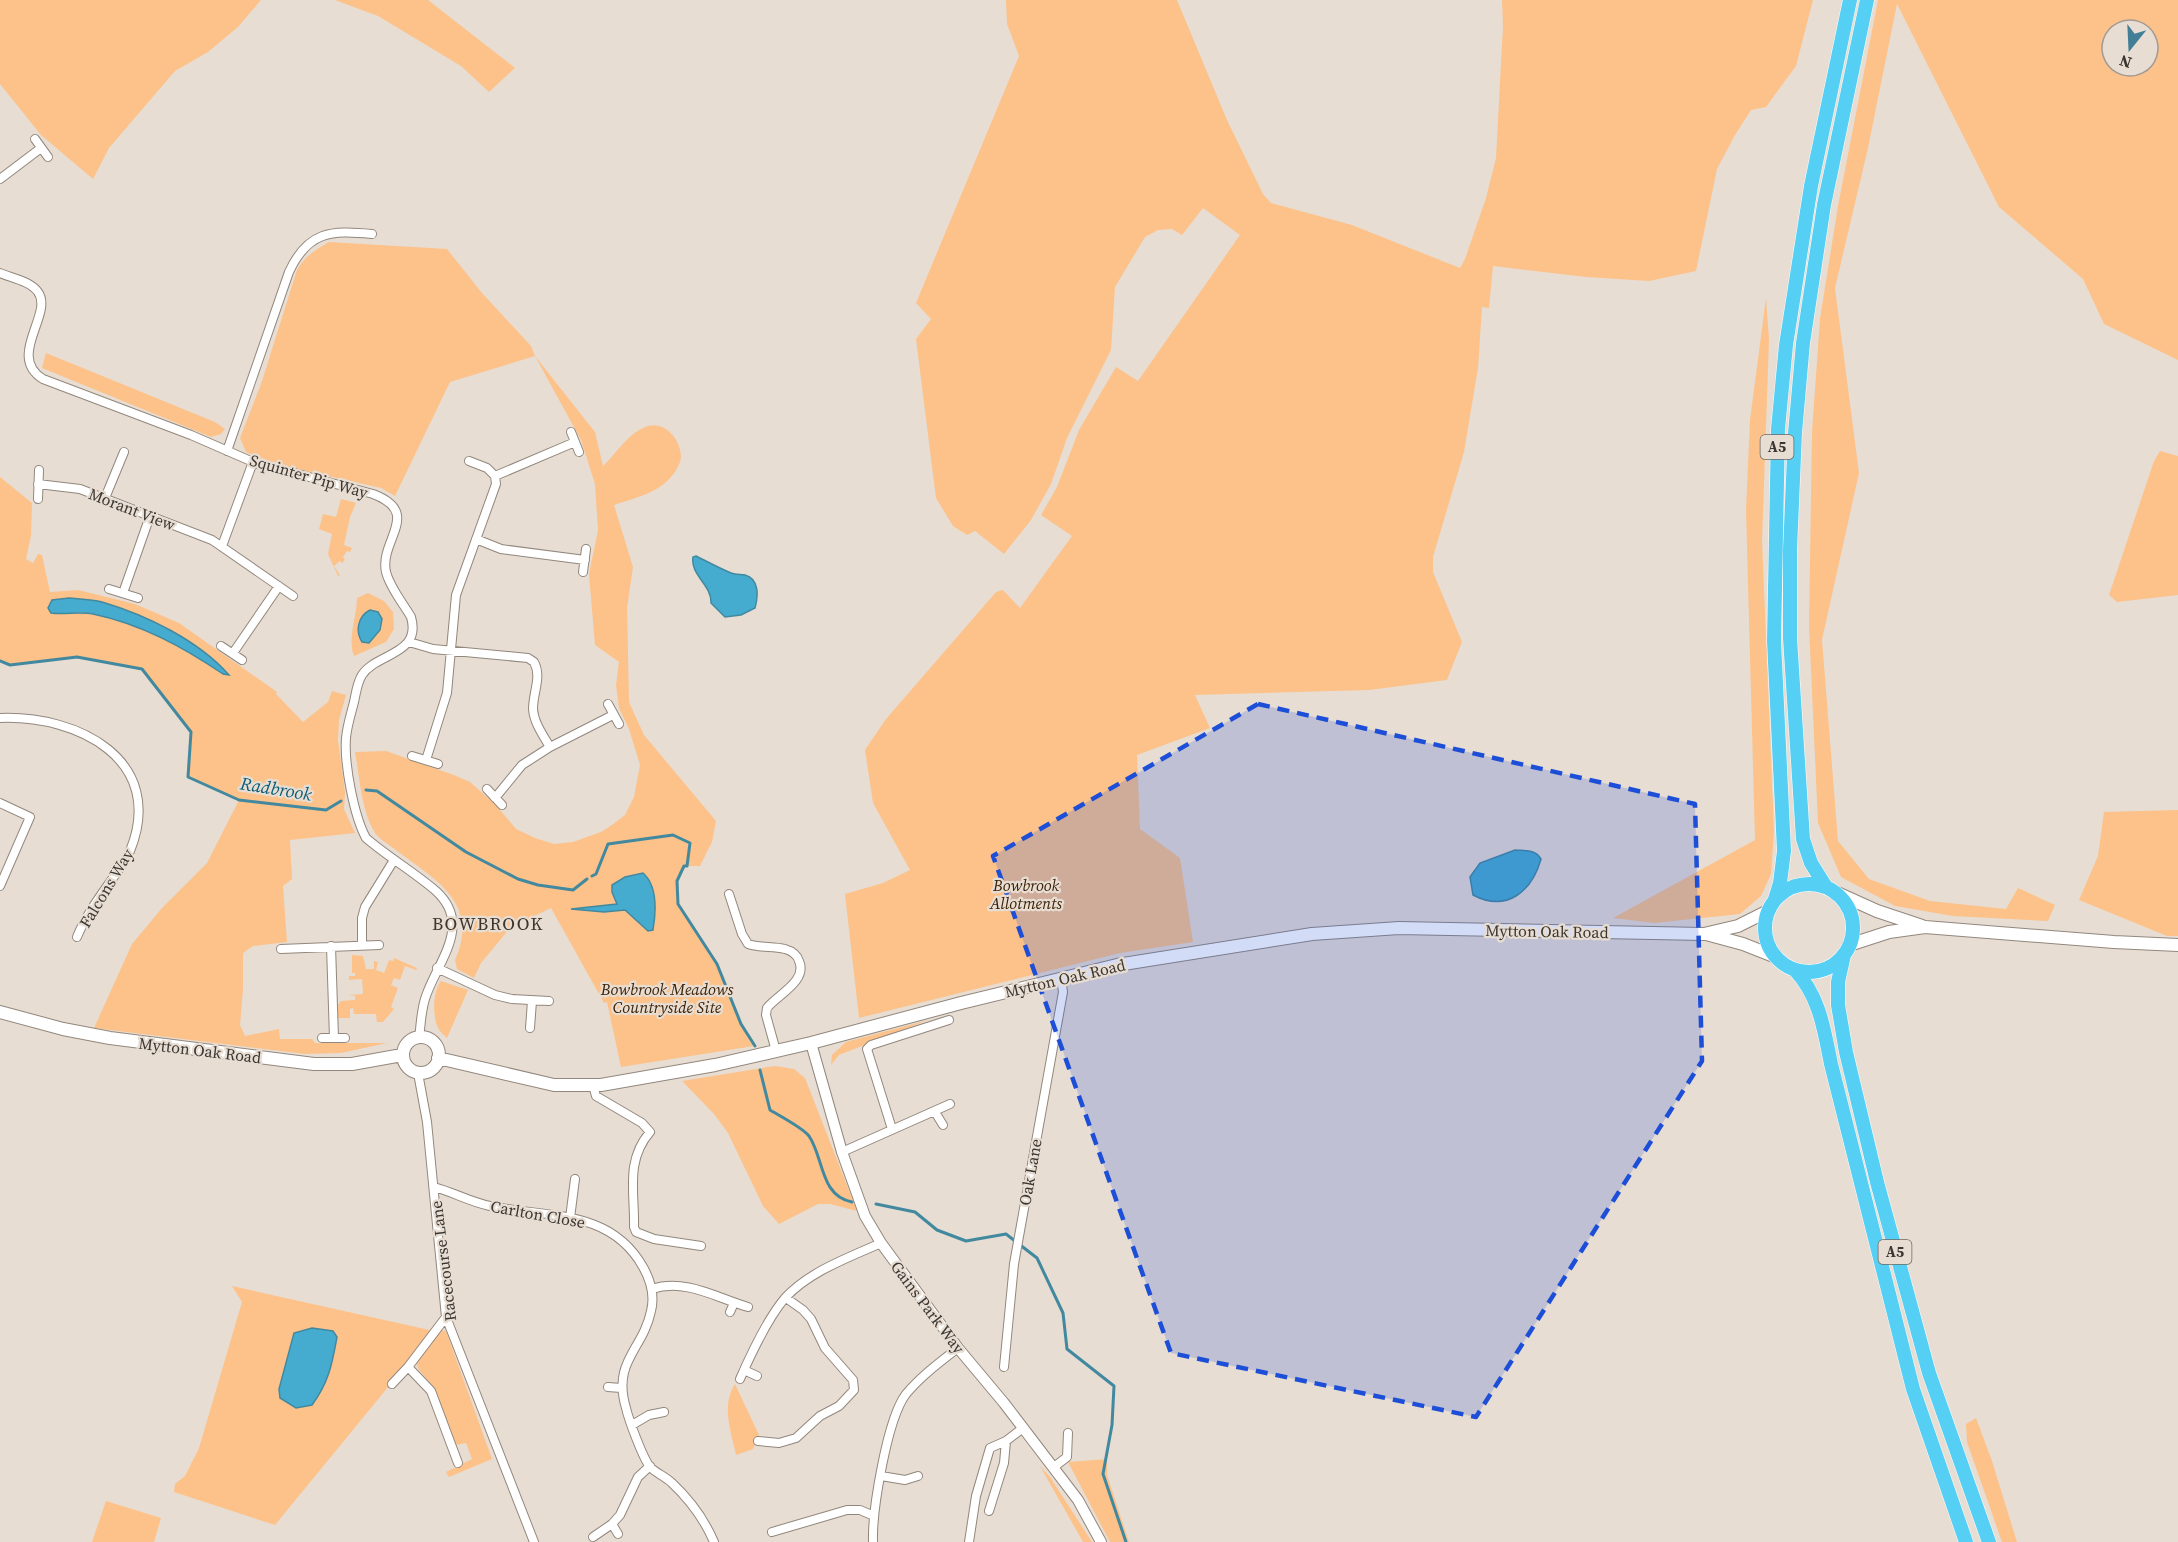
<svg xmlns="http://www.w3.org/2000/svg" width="2178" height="1542" font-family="'Source Serif 4',serif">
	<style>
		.green { fill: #fcc28a; fill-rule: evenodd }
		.water { fill: #46accf; stroke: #4289a0; stroke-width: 1.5 }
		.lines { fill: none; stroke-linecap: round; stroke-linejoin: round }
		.stream { stroke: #4289a0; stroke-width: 3 }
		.minor-casing { stroke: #92877d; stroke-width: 10 }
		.tertiary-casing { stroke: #92877d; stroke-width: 12 }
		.secondary-casing { stroke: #92877d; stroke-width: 14 }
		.trunk-casing { stroke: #fff; stroke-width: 15 }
		.minor { stroke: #fff; stroke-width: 8 }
		.tertiary { stroke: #fff; stroke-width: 10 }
		.secondary { stroke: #fff; stroke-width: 12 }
		.trunk { stroke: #56cff4; stroke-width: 14 }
		.marked { fill: #1d4ed8; fill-opacity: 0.2; stroke: #1d4ed8; stroke-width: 4.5; stroke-dasharray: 12 8; stroke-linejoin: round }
		.labels { text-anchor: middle; stroke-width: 4.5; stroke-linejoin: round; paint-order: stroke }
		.shield { fill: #e8ddd2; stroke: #6e6862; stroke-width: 1.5 }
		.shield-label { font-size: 15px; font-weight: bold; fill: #3a3632 }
		.street-label { font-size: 16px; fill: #3a3632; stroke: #e8ddd2 }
		.park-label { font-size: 16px; font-style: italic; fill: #3c2308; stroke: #e8ddd2 }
		.water-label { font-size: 18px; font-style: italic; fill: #085d76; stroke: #e8ddd2 }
		.neighbourhood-label { font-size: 18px; letter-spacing: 1.5px; fill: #3e352d; stroke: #e8ddd2 }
	</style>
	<rect width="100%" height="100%" fill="#e8ddd2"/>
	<path class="green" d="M0 0H261L238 27 208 52 175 71 109 148 93 179 41 135 0 84Z
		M335 0H428L515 68 489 92 461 66 378 16Z
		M1006 0H1177L1227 120 1263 194 1271 203 1352 225 1460 268 1465 259 1486 198 1496 158 1503 26 1502 0H1813L1796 66 1766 107 1751 110 1735 135 1717 169 1696 271 1649 281 1586 277 1493 266 1489 308 1482 307 1478 368 1464 452 1433 557V572L1462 642 1447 680 1369 690 1195 695 1210 728 1137 755 1140 829 1180 858 1193 942 1120 953 859 1018 845 894 883 883 910 870 873 803 865 750 886 719 996 592 1003 590 1020 608 1072 536 1041 515 1057 487 1079 430 1116 367 1138 381 1240 235 1203 208 1182 235 1172 229 1158 230 1145 237 1115 287 1111 350 1067 438 1051 484 1031 520 1004 554 975 531 967 535 953 526 936 498 916 339 931 319 916 303 1019 56 1007 24Z
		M1878 0H2178V360L2104 324 2083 279 1999 207 1897 4 1868 148 1835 288 1859 473 1822 640 1838 841 1869 879 1930 901 2006 909 2018 888 2055 905 2048 921 1953 916 1895 906 1841 877 1818 823 1809 626 1812 432 1820 319 1838 206ZM2112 30H2148V66H2112Z
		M329 242 447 249 482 293 531 346 535 356 595 432 603 466C616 454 627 435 643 428 662 418 680 437 681 456 681 466 672 477 665 483 650 495 632 499 614 505L633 567 627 608 629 702 644 735 716 821 712 842 700 866H684L677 881 678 904 717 964 741 1024 754 1046 621 1067 607 1002 604 1003 551 908 510 928 481 963 474 978 457 969 455 960C480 903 436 880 397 851 390 845 380 840 375 833 361 810 360 779 355 752L386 751 454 775 470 782 495 804 516 829 535 838 554 844 573 842 601 832 612 825 625 815 634 797 640 765 629 729 619 708 616 685 619 662 595 645 589 574 598 530 595 484 581 440 535 356 450 382 395 496 381 488 301 470 257 457 246 452 240 438 261 384 297 270C305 256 315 250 329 242Z
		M1766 298 1769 340 1762 541 1774 831 1771 874 1761 896 1740 914 1654 923 1613 918 1755 840 1746 510 1750 420Z
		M46 353 215 422 225 429 221 434 211 437 42 368Z
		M2160 451 2178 456V595L2117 602 2109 595 2154 461Z
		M0 477 32 503 31 536 26 559 33 563 38 554 42 555 50 592 78 590 135 604 179 623 277 692 276 694 303 722 328 702 332 691 346 695 339 720 338 740 345 792 344 809 355 833 290 840 292 879 283 886 287 942 253 946 243 953V989L240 1025 245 1036 279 1029 280 1039H312L315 1043H387L341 1053 305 1054 94 1028 132 944 162 908 207 863 239 800 188 777 191 732 142 669 77 657 10 665 0 661Z
		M341 499 356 503 350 517 344 545 352 548 350 552 347 551 343 557 345 560 342 563 340 561 334 566 340 575 338 576 328 554 332 534 319 529 323 514 336 517Z
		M368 593 384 601 393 612 394 629 386 642 354 656C347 639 357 616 357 598Z
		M2178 810V936H2167L2079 900 2098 856 2104 812Z
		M352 955 363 956 366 969H374V961L378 962 376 970 384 973 389 960 393 961 394 958 417 968 416 970 405 966 400 980 394 978 391 985 398 988 391 1007 394 1009 383 1022H377L376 1014H354L353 1008 350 1009V1018H338V1005L341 1001 355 1000V996L348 995 363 994 362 979 349 980V976H355V973H352Z
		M441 981 468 990 447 1038C444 1035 440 1032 438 1028 432 1015 433 991 441 981Z
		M928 1020 839 1055 831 1065 832 1055 846 1042Z
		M775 1066 794 1069 805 1078 857 1211 830 1204H818L779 1224 763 1206 728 1133 714 1114 682 1081Z
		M232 1286 434 1331 275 1525 174 1492 175 1484 185 1476 199 1448 242 1302Z
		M440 1330 446 1331 492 1459 449 1477 446 1472 472 1459 466 1443 456 1445 435 1389 419 1370 416 1362Z
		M735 1384 759 1435 753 1449 736 1455C731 1431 721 1406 735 1384Z
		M1976 1418 1992 1461 2017 1542H2002L1967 1442 1966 1424Z
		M1107 1459V1475L1129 1542H1110L1068 1462Z
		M1040 1466 1050 1477 1092 1542H1083Z
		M106 1501 161 1518 154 1542H92Z"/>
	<path class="water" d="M696 556C708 562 719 568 731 573 736 575 741 574 745 575 760 579 758 597 755 608L741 615 725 617 711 603C712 585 690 575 693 557Z
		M69 598C80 599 92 599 102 602 146 615 198 640 229 675L223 674C183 647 141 624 93 614 80 611 65 615 51 613L48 608 52 600Z
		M370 610 378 612 382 619 380 630 369 643 362 642C355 631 358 616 370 610Z
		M1515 850C1525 851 1535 849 1541 859 1532 891 1507 913 1473 895L1470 877 1480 863Z
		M643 873C658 886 656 912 653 930L648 931 625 910 604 912 571 909 617 904 612 892V885L625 877Z
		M312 1328 333 1331 337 1337C332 1364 329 1382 312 1405L296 1408 280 1398 279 1389 294 1333Z"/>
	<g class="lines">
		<path class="stream" d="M0 661 10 665 77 657 142 669 191 732 188 777 239 800 326 810 341 801
			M366 790 377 791 466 852 518 879 538 885 573 890 587 879
			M592 876 596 874 608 844 673 835 690 843 687 866H684L677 881 678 904 717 964 741 1024 755 1046
			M760 1070 770 1110C780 1116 803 1128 809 1136 824 1158 820 1196 852 1202
			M876 1204 915 1212 937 1230 966 1241 1006 1234 1037 1258 1063 1313 1067 1349 1114 1386 1112 1425 1103 1474 1126 1542"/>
		<g class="minor-casing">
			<path id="minor" d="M35 139 48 157
				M0 179 41 148
				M0 273C12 278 30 281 38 292 54 314 6 356 43 379L191 435 253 462 373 494C423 513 379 540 386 572 390 588 403 603 411 617 422 655 376 653 362 675 357 683 356 693 354 702 351 714 347 726 346 738 344 764 354 816 366 838 388 857 414 872 436 891 473 925 438 961 426 996 421 1009 421 1024 419 1038
				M571 432 579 452
				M227 451 289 272C308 231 331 230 372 234
				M495 476 575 442
				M38 484 80 489 212 540 293 596
				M105 498 124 452
				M38 499 39 470
				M476 539 501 549 585 560
				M222 546 253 462
				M583 572 586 549
				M109 589 138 598
				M123 593 150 516
				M409 642 433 649 528 658 534 662C542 677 533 692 533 709 534 723 543 735 550 747
				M221 646 242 660
				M233 653 279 586
				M608 704 619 724
				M0 718C78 715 167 760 130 851 125 863 117 872 110 882 98 899 85 917 77 937
				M412 756 438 764
				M426 760 447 693 456 595 496 484 495 476 487 468 469 461
				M487 789 502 805
				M495 798 522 765 550 747 613 715
				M0 803 30 817 0 886
				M729 894 742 934 748 944C760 948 773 946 785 949 792 951 797 954 799 961 808 981 777 995 767 1008L766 1015 776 1051
				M362 944V918L365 907 394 860
				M331 946 334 1038
				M281 949 379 945
				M437 968 495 995 512 999 549 1001
				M530 1028 532 1001
				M322 1038H345
				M418 1073 427 1122 446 1317 534 1542
				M593 1085 596 1096 642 1123 650 1132C625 1161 635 1193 634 1227L636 1232 654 1239 701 1246
				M935 1112 943 1125
				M892 1129 867 1049 871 1045 949 1020
				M842 1152 950 1104
				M434 1187C453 1192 470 1202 490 1206 546 1218 610 1208 643 1267 651 1281 655 1295 651 1311 643 1350 612 1361 626 1408 629 1421 643 1458 650 1467 656 1473 666 1477 672 1483 689 1499 705 1521 714 1542
				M570 1218 575 1179
				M652 1289C685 1278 717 1298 748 1307
				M730 1312 734 1303
				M408 1367 431 1391 458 1463
				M1004 1367 1014 1264 1063 992 1061 978
				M744 1370 757 1376
				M740 1379C751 1354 767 1319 785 1298 810 1271 848 1258 881 1243
				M392 1384 408 1367 446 1317
				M608 1387 621 1388
				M632 1425 649 1415 664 1412
				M758 1441 779 1443 796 1438 820 1416 839 1406 854 1390 853 1380 825 1348 811 1319 803 1310 786 1298
				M1054 1467 1067 1457 1068 1433
				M881 1476 905 1480 918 1476
				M989 1511 1004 1463 1006 1441
				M612 1524 618 1534
				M772 1532 847 1510H860L874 1516
				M593 1537 612 1524 620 1515 638 1477 650 1466
				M873 1542C872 1511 887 1419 906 1394 921 1376 940 1362 958 1348
				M969 1542 976 1496 990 1448 1006 1441 1023 1428"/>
		</g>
		<g class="tertiary-casing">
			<path id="tertiary" d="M811 1043 842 1152 865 1216 881 1243 958 1348 1004 1403 1078 1500 1101 1542"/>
		</g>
		<g class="secondary-casing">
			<path id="secondary" d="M1837 893 1877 911 1922 926
				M1706 934 1743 944 1776 957
				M1849 945 1889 932 1925 927 2114 942 2178 945
				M0 1012 63 1029 110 1038 314 1064H352L402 1055
				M403 1055a18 18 0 1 1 36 0a18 18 0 1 1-36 0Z
				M438 1058 554 1085H601L715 1065 811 1043 961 1003 1117 965 1312 934 1399 928 1704 934 1738 926 1768 911"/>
		</g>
		<g class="trunk-casing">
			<path id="trunk" d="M1765 928a44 44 0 1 1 88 0a44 44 0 1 1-88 0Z
				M1826 887 1811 863 1803 839 1790 638V550L1795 433 1803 343 1824 205 1867 0
				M1775 899 1780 883 1784 851 1774 641 1778 429 1786 345 1811 186 1850 0
				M1844 955 1838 982V1005L1846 1052 1877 1182 1929 1373 1989 1542
				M1795 970C1820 997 1824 1030 1831 1064L1913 1389 1966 1542"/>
		</g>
		<use href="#minor" class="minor"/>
		<use href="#tertiary" class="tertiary"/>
		<use href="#secondary" class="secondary"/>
		<use href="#trunk" class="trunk"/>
	</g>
	<path class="marked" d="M1258 704 1695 804 1702 1061 1476 1417 1171 1353 993 856Z"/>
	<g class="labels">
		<g class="shield">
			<rect x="1760.5" y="435" width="33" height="24" rx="4.5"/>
			<rect x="1878.5" y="1240" width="33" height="24" rx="4.5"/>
		</g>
		<g class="shield-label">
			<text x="1777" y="452">A5</text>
			<text x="1895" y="1257">A5</text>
		</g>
		<g class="street-label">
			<text transform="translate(309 476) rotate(16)" y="6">Squinter Pip Way</text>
			<text transform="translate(132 509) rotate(21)" y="6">Morant View</text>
			<text transform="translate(106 888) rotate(-59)" y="6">Falcons Way</text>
			<text transform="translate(1547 931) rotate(1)" y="6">Mytton Oak Road</text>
			<text transform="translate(1065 978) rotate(-13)" y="6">Mytton Oak Road</text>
			<text transform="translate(200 1050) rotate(7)" y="6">Mytton Oak Road</text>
			<text transform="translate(1030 1172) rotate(-80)" y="6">Oak Lane</text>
			<text transform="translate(538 1214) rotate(10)" y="6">Carlton Close</text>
			<text transform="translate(443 1261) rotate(-97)" y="6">Racecourse Lane</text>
			<text transform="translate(928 1307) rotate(53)" y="6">Gains Park Way</text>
		</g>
		<g class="park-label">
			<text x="1026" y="891">Bowbrook<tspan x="1026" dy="18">Allotments</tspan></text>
			<text x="667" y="995">Bowbrook Meadows<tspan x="667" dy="18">Countryside Site</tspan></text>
		</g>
		<g class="water-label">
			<text transform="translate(276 789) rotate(9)" y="6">Radbrook</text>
		</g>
		<g class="neighbourhood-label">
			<text x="488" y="930">BOWBROOK</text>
		</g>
	</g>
	<g transform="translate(2130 48) rotate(198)"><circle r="28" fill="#e8ddd2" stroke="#a29a92" stroke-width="1.5"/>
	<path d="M0-4.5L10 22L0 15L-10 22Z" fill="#427f96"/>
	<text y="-9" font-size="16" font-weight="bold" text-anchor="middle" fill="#3a3632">N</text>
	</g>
</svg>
